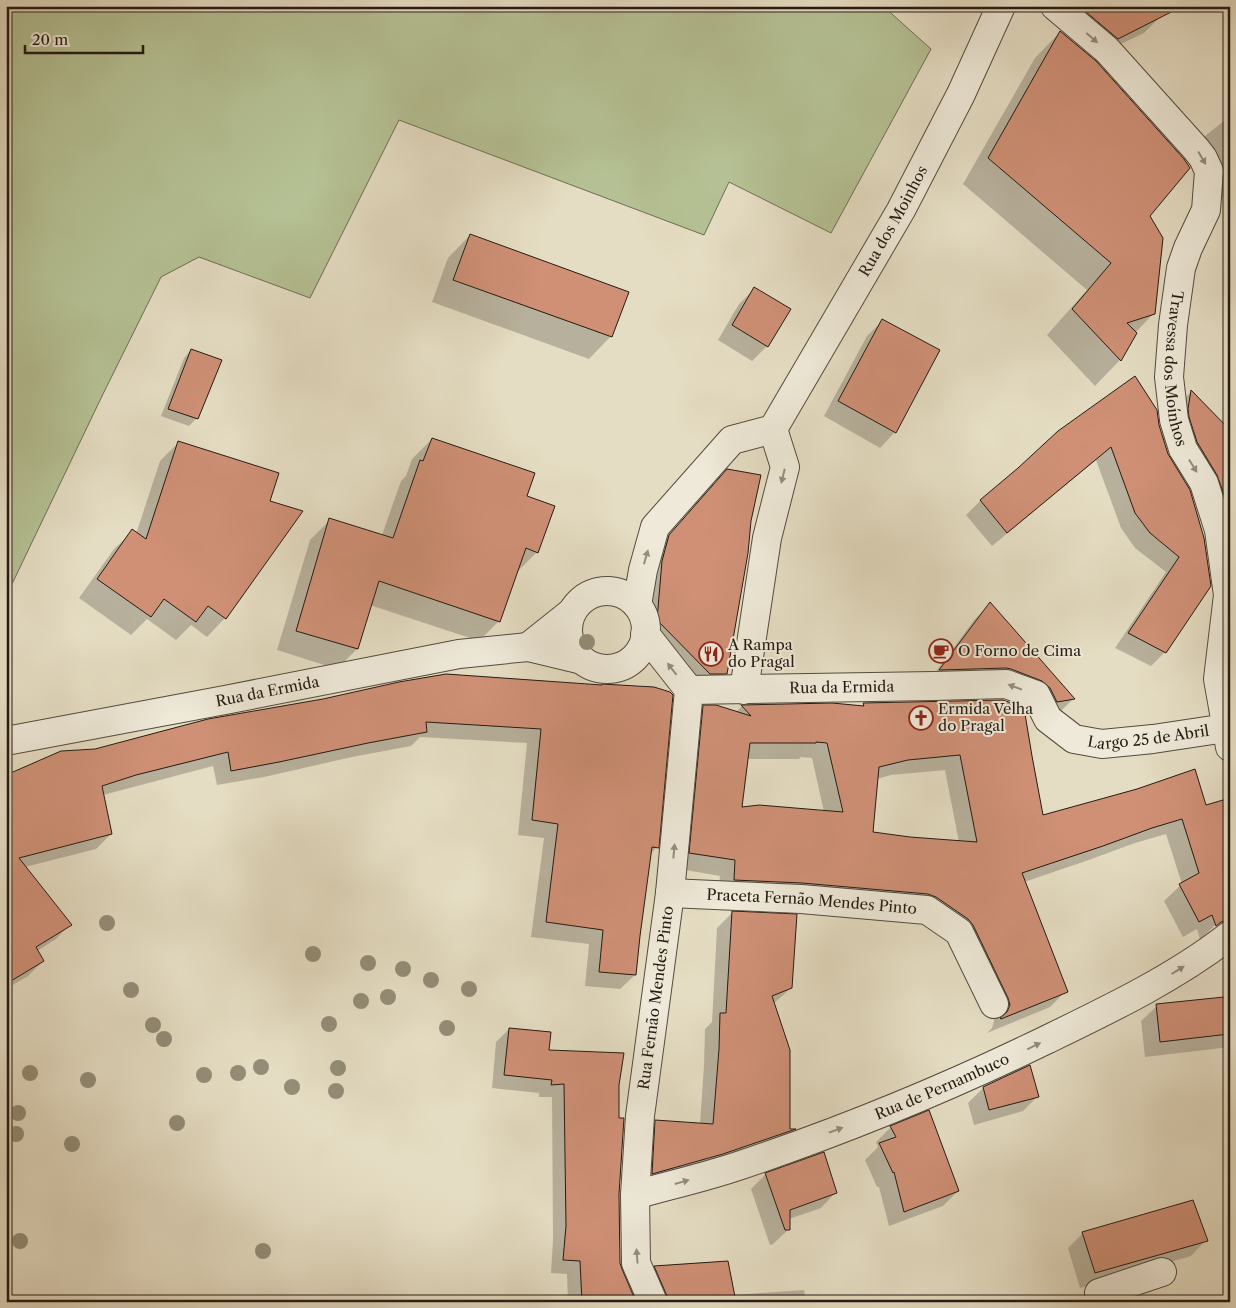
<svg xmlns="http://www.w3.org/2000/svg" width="1236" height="1308" font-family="'Libre Caslon Text',serif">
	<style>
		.green { fill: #b5c194; stroke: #6d6e53 }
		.shadow { fill: #0003; fill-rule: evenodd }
		.building { fill: #cf9076; stroke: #251a12; fill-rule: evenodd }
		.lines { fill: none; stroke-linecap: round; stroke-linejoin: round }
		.minor-casing { stroke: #554b3e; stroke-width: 30 }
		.minor { stroke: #eee9d8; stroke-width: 28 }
		.tree { fill: #938d77 }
		.oneway { fill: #948c7f }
		.labels { text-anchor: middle; stroke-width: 4; stroke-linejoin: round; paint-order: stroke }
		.street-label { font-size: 15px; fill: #251a12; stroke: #eee9d8 }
		.poi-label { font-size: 15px; fill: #251a12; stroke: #eee9d8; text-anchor: start }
	</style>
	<rect width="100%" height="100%" fill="#e5ddc3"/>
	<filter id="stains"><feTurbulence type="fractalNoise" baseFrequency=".004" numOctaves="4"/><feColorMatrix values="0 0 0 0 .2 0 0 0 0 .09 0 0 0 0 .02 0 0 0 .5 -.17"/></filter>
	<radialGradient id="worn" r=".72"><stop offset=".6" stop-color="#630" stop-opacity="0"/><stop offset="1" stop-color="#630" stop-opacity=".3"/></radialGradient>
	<path class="green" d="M6 6H883L931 49 831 233 729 182 704 235 399 120 310 298 199 257 161 277 103 394 12 584 6 380Z"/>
	<path class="shadow" d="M1081 6 1159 18 1144 33 1102 53 1065 22Z
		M1060 32 1149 216 1154 313 1135 333 1120 360 1095 386 1047 335 1087 290 963 184 1035 58Z
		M1230 116V206L1213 184 1193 148 1205 136Z
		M470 235 611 336 589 359 432 302 448 258Z
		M754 289 767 346 752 361 718 340 739 304Z
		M882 321 939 351 895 432 880 448 824 416 867 336Z
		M191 350 197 418 189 426 161 416 184 358Z
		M1191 392 1230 431V542L1177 406Z
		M1158 425 1210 586 1165 652 1151 666 1115 648 1166 572 1135 548 1121 528 1096 460 992 546 966 515 980 501 1019 469Z
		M432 439 537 552 517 572 499 621 479 641 370 605 357 649 337 669 277 650 310 540 330 520 382 535 401 481 406 476 412 459Z
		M179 442 225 618 207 637 191 625 176 640 147 619 131 635 79 598 114 549 133 531 136 534 160 461Z
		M713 485 749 521 726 673 711 688H695L643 635 648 576 655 551Z
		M990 604 1073 699 1058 714 1027 696 926 685 975 619Z
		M601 686 657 847 650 854 635 975 620 989 585 986 589 944 531 937 544 838 518 835 527 743 420 737 411 746 352 757 264 777 217 785 213 766 103 795 111 834 96 849 25 867 70 924 56 939 37 951 43 961 28 976 6 989V776L95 751Z
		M1003 701 1042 817 1137 790 1195 771 1217 923 1200 940 1197 929 1183 937 1164 901 1182 884 1166 834 1135 843 1086 861 1024 882 1066 991 1050 1007 987 1033 992 1028 994 1021 993 1014 958 941 920 912 718 895 720 876 674 868 688 722 704 707 736 712 742 706 832 705 861 707 864 704ZM801 757 812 758 824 812 741 808 747 759H799ZM945 770 959 842 872 834 877 779 891 775Z
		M732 913 791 988 773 1004 789 1130H793L779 1144 637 1188 641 1136 656 1121 700 1124 704 1065 705 1029 712 1022 717 928Z
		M1230 997V1047L1145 1057 1141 1021 1157 1006Z
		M509 1029 548 1051 618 1085 619 1263 634 1302H568L567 1274 551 1273 553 1240 552 1097H539V1093L492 1088 496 1042Z
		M983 1088 1038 1096 1023 1111 974 1125 968 1103Z
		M891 1127 958 1191 943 1206 889 1226 879 1187H877L865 1160 878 1147 876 1142Z
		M766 1174 836 1192 821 1208 789 1219V1229L773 1244 770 1245 751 1189Z
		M1083 1233 1206 1240 1191 1256 1080 1288 1068 1248Z
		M655 1267 733 1295 804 1290 806 1302H651L641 1281Z"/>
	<path class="building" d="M1079 6H1183L1118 39Z
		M1060 31 1096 61 1184 159 1190 168 1150 216 1163 238 1155 314 1127 323 1137 333 1121 361 1072 309 1111 263 988 158Z
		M470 234 629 292 612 337 453 280Z
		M754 287 791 309 768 347 732 325Z
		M882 319 940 350 896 433 838 401Z
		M191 349 222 360 198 419 168 409Z
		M1135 376 1157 410 1159 425 1168 454 1190 490 1204 538 1211 586 1166 653 1128 633 1179 557 1150 533 1135 513 1111 447 1007 533 980 500 1018 468 1058 431Z
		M1191 390 1230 430V512L1217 475 1197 442 1189 417 1188 409Z
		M432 438 535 473 527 496 555 506 538 553 526 548 500 622 379 581 358 649 296 631 329 518 393 538 420 460 423 461Z
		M178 441 279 473 270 501 303 511 226 619 208 606 196 622 164 599 151 617 97 579 132 529 146 539Z
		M727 469 761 475 751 521 748 553 727 674H710L657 620 662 561 669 535Z
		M990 602 1026 643 1075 699 1057 702 1050 688 1042 681 1011 669 1006 668 939 670Z
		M446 674 602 685V684L654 687 670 692 673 695 659 848 652 847 640 936 636 975 599 972 603 930 546 922 558 824 532 820 541 729 426 722 427 732 368 743 279 762 231 771 228 752 136 775 102 786 112 834 19 858 72 925 36 947 44 961 6 984V775L61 751 95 749 208 719 323 699 399 682Z
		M1003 700 1025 708H1024L1032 756 1043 815 1137 789 1195 769 1206 805 1230 798V920L1221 922 1216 926 1212 915 1199 922 1179 884 1199 873 1182 819 1152 828 1103 846 1022 873 1068 992 1001 1019 1000 1018 1007 1012 1010 1005 1008 998 973 925 968 919 936 897 928 894 802 883 734 880 735 860 689 853 703 705H716L751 716 741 705 832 703 864 706 863 703ZM816 742 827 743 843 812 759 805 742 807 750 743H816ZM960 755 977 842 910 837 873 832 879 767 908 760Z
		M732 911 797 914 792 988 772 996 790 1050V1129H796L723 1154 652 1174 655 1120 713 1124 719 1049 720 1013H726Z
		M1224 997 1229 1034 1160 1042 1156 1004Z
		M509 1028 551 1032 549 1050 624 1053 619 1085V1118H624L619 1194 620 1263 622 1269 636 1302H582L580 1261 563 1260 566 1226 564 1084 551 1085 552 1080 504 1075Z
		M1030 1065 1039 1097 989 1110 983 1087Z
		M929 1110 959 1191 904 1212 894 1172 893 1173 879 1143 896 1137 890 1126Z
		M824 1152 837 1193 790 1210V1230H785L765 1173Z
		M1193 1200 1208 1241 1095 1273 1082 1232Z
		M728 1261 736 1302H668L667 1296 654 1266Z"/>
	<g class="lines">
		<g class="minor-casing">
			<g id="minor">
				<path id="s1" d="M1055 6 1107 50 1196 149 1203 158 1209 171 1206 210 1188 248 1181 268 1173 325 1169 377 1174 420 1183 449 1204 483 1219 530 1228 595 1218 679 1230 747"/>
				<circle cx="607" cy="630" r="39"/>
				<path id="s2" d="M637 605 643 570 655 527 732 440 773 429 901 210 961 94 1001 6"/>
				<path d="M572 612 528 647 582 660"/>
				<path id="s3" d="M645 634 689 690 934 686 1006 684 1036 695 1048 719 1074 739 1102 744 1153 739 1226 728"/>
				<path d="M744 690 767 538 785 467 773 429"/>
				<path id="s4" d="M6 741 225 700 459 654 528 647"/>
				<path id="s5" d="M670 893 801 899 927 910 959 932 994 1004"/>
				<path id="s6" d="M635 1195C670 1185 706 1177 741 1165 845 1130 947 1088 1046 1040 1108 1010 1175 978 1230 935"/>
				<path id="s7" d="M653 1302 636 1263 635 1195 640 1116 670 893 689 690"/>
				<path d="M1102 1302 1099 1293 1162 1272"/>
			</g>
		</g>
		<use href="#minor" class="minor"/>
	</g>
	<g class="tree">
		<circle cx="587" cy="642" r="8"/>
		<circle cx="107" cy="923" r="8"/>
		<circle cx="313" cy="954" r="8"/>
		<circle cx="368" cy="963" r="8"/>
		<circle cx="403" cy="969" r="8"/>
		<circle cx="431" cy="980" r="8"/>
		<circle cx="469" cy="989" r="8"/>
		<circle cx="131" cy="990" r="8"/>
		<circle cx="388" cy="997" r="8"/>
		<circle cx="361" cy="1001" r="8"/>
		<circle cx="329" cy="1024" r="8"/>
		<circle cx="153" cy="1025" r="8"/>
		<circle cx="447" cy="1028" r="8"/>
		<circle cx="164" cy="1039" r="8"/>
		<circle cx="261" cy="1067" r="8"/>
		<circle cx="338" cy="1068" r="8"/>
		<circle cx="30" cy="1073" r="8"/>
		<circle cx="238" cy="1073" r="8"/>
		<circle cx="204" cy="1075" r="8"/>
		<circle cx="88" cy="1080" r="8"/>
		<circle cx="292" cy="1087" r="8"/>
		<circle cx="336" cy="1091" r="8"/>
		<circle cx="18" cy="1113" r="8"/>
		<circle cx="177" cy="1123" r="8"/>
		<circle cx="16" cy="1134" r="8"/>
		<circle cx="72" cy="1144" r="8"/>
		<circle cx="20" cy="1241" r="8"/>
		<circle cx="263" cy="1251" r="8"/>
	</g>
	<defs><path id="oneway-solid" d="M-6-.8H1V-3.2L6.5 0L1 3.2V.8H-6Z" transform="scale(1.25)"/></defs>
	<g class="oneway">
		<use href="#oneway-solid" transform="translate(1092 38) rotate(41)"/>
		<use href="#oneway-solid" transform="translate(1202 158) rotate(59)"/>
		<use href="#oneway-solid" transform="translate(1193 466) rotate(58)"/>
		<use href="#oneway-solid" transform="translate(783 476) rotate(104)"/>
		<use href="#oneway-solid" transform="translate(646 557) rotate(-74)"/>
		<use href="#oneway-solid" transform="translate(672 669) rotate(-128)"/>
		<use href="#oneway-solid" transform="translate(1015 687) rotate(-160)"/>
		<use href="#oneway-solid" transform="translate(674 851) rotate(-85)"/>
		<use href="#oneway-solid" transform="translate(1178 970) rotate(-32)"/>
		<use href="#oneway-solid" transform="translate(1034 1046) rotate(-26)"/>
		<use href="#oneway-solid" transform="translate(836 1130) rotate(-20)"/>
		<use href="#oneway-solid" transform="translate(682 1182) rotate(-16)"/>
		<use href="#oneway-solid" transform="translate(637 1256) rotate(-94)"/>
	</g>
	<defs>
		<g id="cafe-ring" transform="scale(1.25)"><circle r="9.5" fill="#eee9d8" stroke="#8f2418" stroke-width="1.5"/><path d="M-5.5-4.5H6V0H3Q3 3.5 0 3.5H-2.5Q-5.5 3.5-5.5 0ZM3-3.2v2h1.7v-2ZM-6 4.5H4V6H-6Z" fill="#8f2418"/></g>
		<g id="restaurant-ring" transform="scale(1.25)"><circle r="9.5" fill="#eee9d8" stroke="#8f2418" stroke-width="1.5"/><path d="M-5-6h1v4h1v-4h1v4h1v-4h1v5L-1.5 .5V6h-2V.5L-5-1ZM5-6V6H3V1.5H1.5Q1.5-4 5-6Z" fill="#8f2418"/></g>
		<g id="church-ring" transform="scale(1.25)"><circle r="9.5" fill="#eee9d8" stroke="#8f2418" stroke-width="1.5"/><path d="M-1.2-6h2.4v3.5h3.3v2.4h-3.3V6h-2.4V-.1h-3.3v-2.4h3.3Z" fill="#8f2418"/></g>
	</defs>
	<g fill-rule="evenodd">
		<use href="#cafe-ring" x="941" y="651"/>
		<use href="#restaurant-ring" x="711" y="654"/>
		<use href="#church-ring" x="921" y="718"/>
	</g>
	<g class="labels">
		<g class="street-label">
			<text dy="5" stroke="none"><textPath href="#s2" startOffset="479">Rua dos Moinhos</textPath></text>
			<text dy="5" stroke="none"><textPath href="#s1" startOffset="431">Travessa dos Moínhos</textPath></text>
			<text dy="5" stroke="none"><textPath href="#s3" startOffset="224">Rua da Ermida</textPath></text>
			<text dy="5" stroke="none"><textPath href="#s4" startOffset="266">Rua da Ermida</textPath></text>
			<text dy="5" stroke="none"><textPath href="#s3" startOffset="555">Largo 25 de Abril</textPath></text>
			<text dy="5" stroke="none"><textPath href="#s5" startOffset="142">Praceta Fernão Mendes Pinto</textPath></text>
			<text dy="5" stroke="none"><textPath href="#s7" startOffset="309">Rua Fernão Mendes Pinto</textPath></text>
			<text dy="5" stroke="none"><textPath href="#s6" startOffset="326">Rua de Pernambuco</textPath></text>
		</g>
		<g class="poi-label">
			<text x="728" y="650">A Rampa<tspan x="728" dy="17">do Pragal</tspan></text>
			<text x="958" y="656">O Forno de Cima</text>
			<text x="938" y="714">Ermida Velha<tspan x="938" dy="17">do Pragal</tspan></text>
		</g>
	</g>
	<rect width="1236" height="1308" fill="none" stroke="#e5ddc3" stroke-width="25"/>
	<rect x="8" y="8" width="1221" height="1293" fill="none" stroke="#251a12" stroke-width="2.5"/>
	<rect x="12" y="12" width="1211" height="1283" fill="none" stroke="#251a12"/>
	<path d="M25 45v8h118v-8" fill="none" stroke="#251a12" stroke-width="2.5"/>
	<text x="32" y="45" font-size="15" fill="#251a12" stroke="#eee9d8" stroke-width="4" paint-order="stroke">20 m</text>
	<rect width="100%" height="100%" filter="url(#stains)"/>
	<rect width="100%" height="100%" fill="url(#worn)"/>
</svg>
